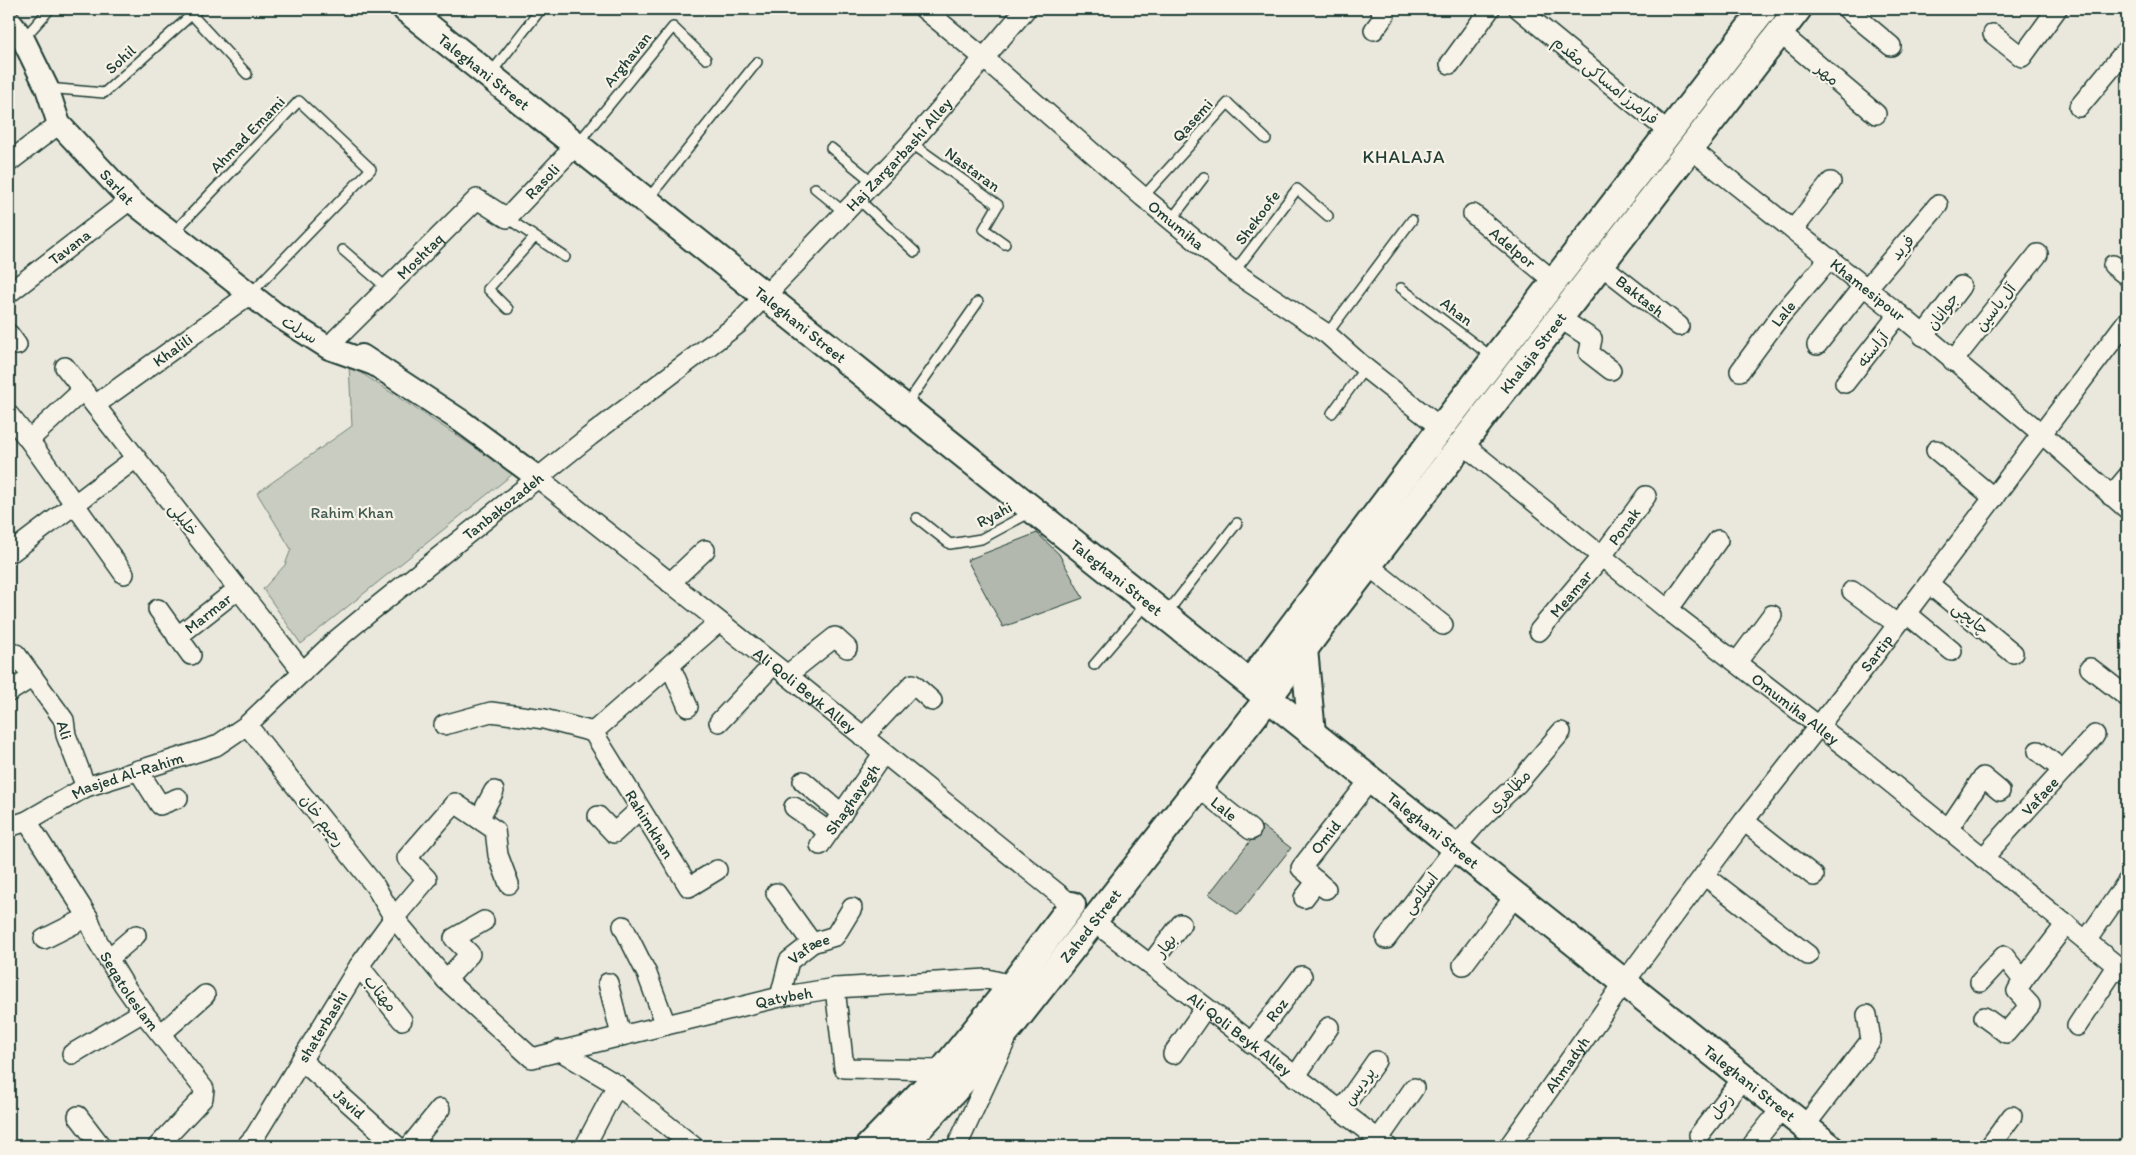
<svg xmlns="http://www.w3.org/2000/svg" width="2136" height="1155" font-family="Itim,'Playpen Sans Arabic',sans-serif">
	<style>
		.green { fill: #c8ccc1; stroke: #74847a }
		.building { fill: #b2b8ae; stroke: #1f3d34 }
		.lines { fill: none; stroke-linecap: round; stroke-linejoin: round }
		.service-casing { stroke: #1f3d34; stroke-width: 12 }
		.minor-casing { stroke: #1f3d34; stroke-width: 22 }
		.tertiary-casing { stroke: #1f3d34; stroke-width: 26 }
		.secondary-casing { stroke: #1f3d34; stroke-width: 30 }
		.service { stroke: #f7f3e8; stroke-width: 9 }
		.minor { stroke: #f7f3e8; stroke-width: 19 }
		.tertiary { stroke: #f7f3e8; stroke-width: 22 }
		.secondary { stroke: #f7f3e8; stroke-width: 26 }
		.labels { text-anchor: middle; stroke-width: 4.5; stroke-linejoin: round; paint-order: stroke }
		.street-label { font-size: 16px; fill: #1f3d34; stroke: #f7f3e8 }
		.park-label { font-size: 16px; fill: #415a50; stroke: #f7f3e8 }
		.neighbourhood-label { font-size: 18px; letter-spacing: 1px; fill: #1f3d34; stroke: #f7f3e8 }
	</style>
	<rect width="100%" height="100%" fill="#eae8dd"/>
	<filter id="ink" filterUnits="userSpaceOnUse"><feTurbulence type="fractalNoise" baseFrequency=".02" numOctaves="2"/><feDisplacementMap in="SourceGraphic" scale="10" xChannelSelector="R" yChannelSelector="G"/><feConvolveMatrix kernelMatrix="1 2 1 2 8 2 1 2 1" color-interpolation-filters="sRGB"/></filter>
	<g filter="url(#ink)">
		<path class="green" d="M349 365 514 473 301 644 263 589 285 565 291 549 257 493 352 426Z"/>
		<path class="building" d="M1037 533 1059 554 1083 598 1003 627 967 560Z
			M1262 826 1291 848 1238 915 1209 894Z"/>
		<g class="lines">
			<g class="service-casing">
				<path id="service" d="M192 15 247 74
					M24 38 50 9
					M491 73 541 9
					M47 88 104 93 198 9
					M578 143 673 27 706 59
					M911 143 998 205 984 229 1005 244
					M831 148 874 183
					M815 188 845 213
					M1143 197 1228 103 1266 139
					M648 199 757 62
					M858 199 915 252
					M507 218 565 257
					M1171 220 1204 177
					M173 233 299 101 371 169 250 294
					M343 250 387 288
					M1234 272 1297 189 1328 216
					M1401 288 1492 357
					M508 309 488 289 535 237
					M1327 334 1412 220
					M906 405 978 302
					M1332 413 1365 368
					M917 518 950 544 981 539 1031 512
					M1166 614 1237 523
					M1094 665 1146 604"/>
			</g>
			<g class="minor-casing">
				<g id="minor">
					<path id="s1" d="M924 9 985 59 1143 197 1234 272 1327 334 1365 368 1441 428"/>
					<path d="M1519 9 1670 133"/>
					<path d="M1847 9 1891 46"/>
					<path d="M1374 30 1385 15 1380 9"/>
					<path d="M1780 33 1876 114"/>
					<path d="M1993 34 2022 57 2057 9"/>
					<path d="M1450 64 1490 9"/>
					<path d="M2079 107 2127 49"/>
					<path id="s2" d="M1691 149 1899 314 2042 434 2127 509"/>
					<path d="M9 162 59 124"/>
					<path id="s3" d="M1473 214 1555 282"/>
					<path d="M1793 230 1831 182"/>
					<path id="s4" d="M1601 265 1679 326"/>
					<path d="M2113 265 2127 276"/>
					<path id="s5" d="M9 293 130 200"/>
					<path d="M1561 319 1592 339 1589 353 1611 370"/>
					<path d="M9 334 17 345"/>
					<path d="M1923 336 1961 286"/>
					<path id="s6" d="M336 339 477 199 507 218 576 145"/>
					<path d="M1817 345 1860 290 1867 288 1938 205"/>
					<path d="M1953 361 2038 254"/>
					<path d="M65 367 303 672"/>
					<path id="s7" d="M1740 371 1781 315 1830 258"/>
					<path d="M1845 383 1899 314"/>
					<path id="s8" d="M95 405 250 294"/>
					<path d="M9 415 29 440 124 574"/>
					<path d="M29 440 83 390"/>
					<path id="s9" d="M1463 444 1668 610 1864 761 2127 974"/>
					<path d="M1936 450 1994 498"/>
					<path id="s10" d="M538 478 787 675 1072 905"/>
					<path d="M2111 496 2127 477"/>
					<path d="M9 545 13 551 136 458"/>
					<path d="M1369 566 1443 625"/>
					<path d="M670 583 705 550"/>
					<path d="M1929 584 2013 653"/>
					<path d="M1852 591 1897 624"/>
					<path d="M158 609 191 655"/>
					<path d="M1668 610 1718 540"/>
					<path d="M1906 613 1952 651"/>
					<path id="s11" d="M1539 631 1601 557 1646 496"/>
					<path id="s12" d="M177 637 238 589"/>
					<path d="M16 654 64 720 66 735 86 787"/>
					<path d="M1737 662 1772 615"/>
					<path d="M670 665 688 707"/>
					<path d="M2090 668 2127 697"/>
					<path d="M787 675 835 637 847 648"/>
					<path d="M9 692 33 677"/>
					<path d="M719 722 773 665"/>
					<path id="s13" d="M247 725 375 886 394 918 446 980 532 1058 780 997 835 988 987 979 1012 985"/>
					<path id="s14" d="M444 725 491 712 544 719 593 732 689 887 717 870"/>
					<path d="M593 732 719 622"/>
					<path d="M863 737 913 684 932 701"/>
					<path d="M2038 751 2063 770"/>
					<path d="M138 770 160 805 178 798"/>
					<path d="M803 781 842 814"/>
					<path id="s15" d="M1198 787 1251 830"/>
					<path d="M794 807 829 832"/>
					<path d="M598 816 614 833 640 809"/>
					<path d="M479 819 494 791"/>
					<path id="s16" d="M27 821 88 917 97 940 124 985 143 1012 204 1089 203 1098 158 1146"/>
					<path d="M1744 821 1814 876"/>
					<path id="s17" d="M9 827 27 821 86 787 216 746 247 725 335 641 370 612 590 436 738 324 911 143 1026 9"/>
					<path d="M1948 829 1983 777 2000 791"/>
					<path id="s18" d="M820 845 883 754"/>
					<path id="s19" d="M1983 858 2095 735"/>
					<path d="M1704 875 1808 955"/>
					<path id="s20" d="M1326 889 1301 868 1370 780"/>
					<path d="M776 893 812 943"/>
					<path d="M1304 898 1317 881"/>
					<path id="s21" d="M1093 921 1387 1146"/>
					<path d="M623 926 647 974 666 1025"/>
					<path d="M44 939 88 917"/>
					<path d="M1386 939 1455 848 1480 819 1518 783 1561 732"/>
					<path d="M2086 941 2127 882"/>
					<path d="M108 959 136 935"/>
					<path d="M1150 965 1181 924"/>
					<path d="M1463 965 1515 896"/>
					<path d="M359 966 402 1020"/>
					<path d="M446 980 470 954 454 938 484 921"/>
					<path d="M1980 982 2004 956 2023 980"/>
					<path d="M608 983 621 1035"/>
					<path d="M835 988 844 1068 943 1070"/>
					<path id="s22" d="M780 997 789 961 812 943 835 936 852 908"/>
					<path d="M1984 1017 2006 1033 2030 1005 2017 991 2023 980 2066 924"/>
					<path d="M2077 1026 2117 965"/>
					<path d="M161 1034 205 995"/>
					<path id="s23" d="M1251 1043 1302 976"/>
					<path d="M559 1050 617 1085 693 1146"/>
					<path d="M72 1054 143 1012"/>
					<path d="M1173 1054 1205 1008"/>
					<path id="s24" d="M301 1060 397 1146"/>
					<path d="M1295 1077 1329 1027"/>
					<path d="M1341 1111 1376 1061"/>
					<path d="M78 1116 101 1146"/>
					<path d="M1804 1127 1871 1040 1867 1015"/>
					<path d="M1699 1135 1743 1078"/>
					<path d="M1378 1140 1414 1088"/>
					<path d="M1753 1144 1781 1109"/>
					<path id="s25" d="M246 1146 255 1136 359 966 394 918 427 879 407 858 455 803 495 830 498 855 509 884"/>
					<path d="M410 1146 440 1109"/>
					<path d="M585 1146 617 1085"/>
					<path d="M957 1146 1006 1040"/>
					<path id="s26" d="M1509 1146 1624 983 1744 821 1873 657 2127 321"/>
					<path d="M1990 1146 2012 1116"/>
				</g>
			</g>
			<g class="tertiary-casing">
				<g id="tertiary">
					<path id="s27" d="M9 21 23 39 47 88 59 124 130 200 274 313 329 348 374 364"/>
					<path d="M362 356 461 421 538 478"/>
				</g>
			</g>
			<g class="secondary-casing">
				<g id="secondary">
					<path id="s28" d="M406 9 1829 1146"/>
					<path d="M1304 649 1312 733"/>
					<path d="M1250 682 1441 428 1764 9"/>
					<path d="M869 1146 943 1070 1012 985 1072 905"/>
					<path id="s29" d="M902 1146 955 1090 1012 1025 1269 697 1320 628 1798 9"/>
				</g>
			</g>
			<use href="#service" class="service"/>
			<use href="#minor" class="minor"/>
			<use href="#tertiary" class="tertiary"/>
			<use href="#secondary" class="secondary"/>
		</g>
	</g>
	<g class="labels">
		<g class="street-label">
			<text transform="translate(120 59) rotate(-42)" y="6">Sohil</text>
			<text transform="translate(627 59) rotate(-51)" y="6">Arghavan</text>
			<text dy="6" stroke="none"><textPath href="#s28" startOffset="100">Taleghani Street</textPath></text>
			<text transform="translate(1828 74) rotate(40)" y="6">مهر</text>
			<text transform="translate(1606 80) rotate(39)" y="6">فرامرز امساکی مقدم</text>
			<text transform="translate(1192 120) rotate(-48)" y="6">Qasemi</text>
			<text transform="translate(247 134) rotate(-46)" y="6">Ahmad Emami</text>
			<text dy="6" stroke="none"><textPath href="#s17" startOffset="1129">Haj Zargarbashi Alley</textPath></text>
			<text transform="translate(973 169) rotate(36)" y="6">Nastaran</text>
			<text dy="6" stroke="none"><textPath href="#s6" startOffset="285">Rasoli</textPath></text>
			<text dy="6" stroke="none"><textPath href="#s27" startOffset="201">Sarlat</textPath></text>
			<text transform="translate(1257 217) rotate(-53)" y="6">Shekoofe</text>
			<text dy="6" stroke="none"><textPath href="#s1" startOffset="332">Omumiha</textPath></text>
			<text dy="6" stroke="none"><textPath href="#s5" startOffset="76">Tavana</textPath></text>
			<text transform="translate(1902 247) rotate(-49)" y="6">فرید</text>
			<text dy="6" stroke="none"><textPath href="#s3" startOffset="52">Adelpor</textPath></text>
			<text dy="6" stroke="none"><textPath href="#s6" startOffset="118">Moshtaq</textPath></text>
			<text dy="6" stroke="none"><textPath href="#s2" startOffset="226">Khamesipour</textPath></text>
			<text dy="6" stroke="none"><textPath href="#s4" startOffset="50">Baktash</textPath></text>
			<text transform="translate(1995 307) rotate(-52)" y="6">آل یاسین</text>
			<text transform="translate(1457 311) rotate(37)" y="6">Ahan</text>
			<text transform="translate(1942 311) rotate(-53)" y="6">جوانان</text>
			<text dy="6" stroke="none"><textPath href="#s7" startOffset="72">Lale</textPath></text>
			<text dy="6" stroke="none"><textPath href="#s28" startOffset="505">Taleghani Street</textPath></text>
			<text transform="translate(300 329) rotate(32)" y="6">سرلت</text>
			<text dy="6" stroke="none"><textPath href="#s8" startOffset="95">Khalili</textPath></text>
			<text transform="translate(1872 349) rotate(-52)" y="6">آراسته</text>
			<text dy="6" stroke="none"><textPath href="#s29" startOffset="1014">Khalaja Street</textPath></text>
			<text dy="6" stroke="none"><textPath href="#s17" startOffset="598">Tanbakozadeh</textPath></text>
			<text transform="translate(994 514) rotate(-28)" y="6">Ryahi</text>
			<text transform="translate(184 519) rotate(52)" y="6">خلیلی</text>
			<text dy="6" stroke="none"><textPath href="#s11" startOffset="135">Ponak</textPath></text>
			<text dy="6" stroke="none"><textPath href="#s28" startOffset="910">Taleghani Street</textPath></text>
			<text dy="6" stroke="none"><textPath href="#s11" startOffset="49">Meamar</textPath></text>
			<text dy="6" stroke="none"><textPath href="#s12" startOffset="39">Marmar</textPath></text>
			<text transform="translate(1971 618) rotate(39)" y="6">چایچی</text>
			<text dy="6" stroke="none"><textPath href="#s26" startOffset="615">Sartip</textPath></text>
			<text dy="6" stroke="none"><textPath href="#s10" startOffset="341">Ali Qoli Beyk Alley</textPath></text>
			<text dy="6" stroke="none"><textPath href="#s9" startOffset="425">Omumiha Alley</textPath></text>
			<text transform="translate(65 730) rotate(73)" y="6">Ali</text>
			<text dy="6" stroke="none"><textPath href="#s17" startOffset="130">Masjed Al-Rahim</textPath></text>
			<text transform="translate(1509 791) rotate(-46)" y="6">مظاهری</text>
			<text dy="6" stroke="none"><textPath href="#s19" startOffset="84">Vafaee</textPath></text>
			<text dy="6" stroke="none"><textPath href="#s18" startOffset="56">Shaghayegh</textPath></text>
			<text dy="6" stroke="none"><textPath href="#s15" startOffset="34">Lale</textPath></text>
			<text transform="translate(323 820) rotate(52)" y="6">رحیم خان</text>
			<text dy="6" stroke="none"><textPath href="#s14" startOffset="261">Rahimkhan</textPath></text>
			<text dy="6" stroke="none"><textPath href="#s28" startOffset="1315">Taleghani Street</textPath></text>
			<text dy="6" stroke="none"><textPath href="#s20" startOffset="72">Omid</textPath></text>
			<text transform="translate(1420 893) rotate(-53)" y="6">اسلامی</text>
			<text dy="6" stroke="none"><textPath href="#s29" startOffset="290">Zahed Street</textPath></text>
			<text transform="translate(1165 945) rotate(-53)" y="6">بهار</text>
			<text dy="6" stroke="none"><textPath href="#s22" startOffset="61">Vafaee</textPath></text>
			<text dy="6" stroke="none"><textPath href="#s16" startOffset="199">Seqatoleslam</textPath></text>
			<text transform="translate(381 993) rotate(51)" y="6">مهتاب</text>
			<text dy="6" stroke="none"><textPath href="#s13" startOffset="699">Qatybeh</textPath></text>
			<text dy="6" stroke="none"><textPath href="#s23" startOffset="42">Roz</textPath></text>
			<text dy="6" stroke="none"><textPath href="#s25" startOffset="142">shaterbashi</textPath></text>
			<text dy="6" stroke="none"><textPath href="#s21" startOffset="185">Ali Qoli Beyk Alley</textPath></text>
			<text dy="6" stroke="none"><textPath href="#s26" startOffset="100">Ahmadyh</textPath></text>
			<text dy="6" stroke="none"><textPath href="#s28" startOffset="1720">Taleghani Street</textPath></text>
			<text transform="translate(1359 1086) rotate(-55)" y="6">پردیس</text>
			<text dy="6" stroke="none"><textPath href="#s24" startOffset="65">Javid</textPath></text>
			<text transform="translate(1721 1106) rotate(-52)" y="6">زحل</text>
		</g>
		<g class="park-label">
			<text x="352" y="518">Rahim Khan</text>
		</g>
		<g class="neighbourhood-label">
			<text x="1404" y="163">KHALAJA</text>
		</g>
	</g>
	<rect width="2136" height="1155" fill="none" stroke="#f7f3e8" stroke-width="30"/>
	<rect x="15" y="15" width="2106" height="1125" fill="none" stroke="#1f3d34" stroke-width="2" filter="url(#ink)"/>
</svg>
